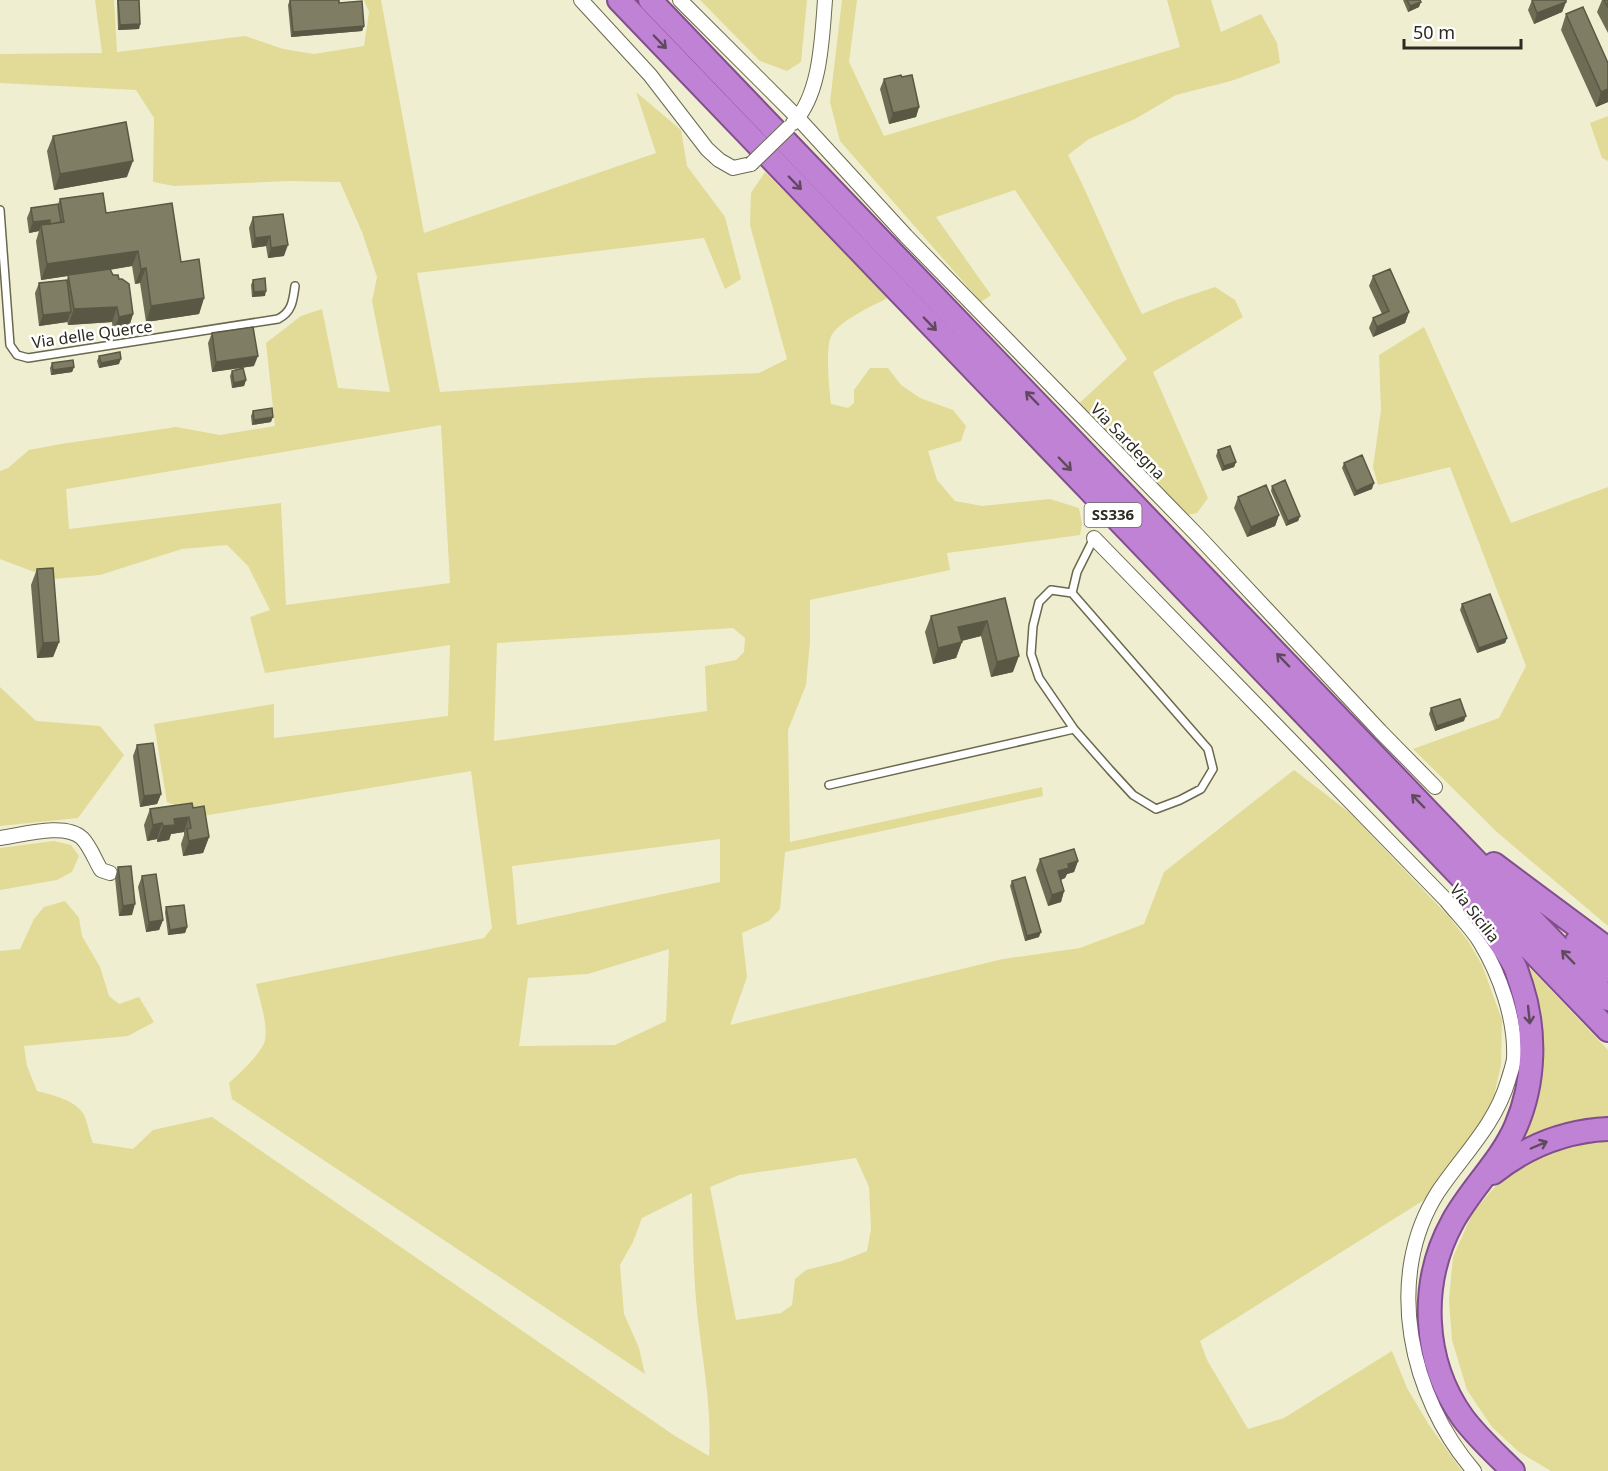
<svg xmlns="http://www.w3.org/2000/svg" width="1608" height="1471" font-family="'Noto Sans',sans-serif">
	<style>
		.green { fill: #e1db97; fill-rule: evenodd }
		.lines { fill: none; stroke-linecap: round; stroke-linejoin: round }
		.service-casing { stroke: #6a684e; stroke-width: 10 }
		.minor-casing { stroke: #6a684e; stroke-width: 16 }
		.trunk-casing { stroke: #824f8e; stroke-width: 26 }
		.service { stroke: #fff; stroke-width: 7 }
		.minor { stroke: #fff; stroke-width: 14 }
		.trunk { stroke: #c082d4; stroke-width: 22 }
		.minor-bridge-casing { stroke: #6a684e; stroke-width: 16; stroke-linecap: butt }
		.minor-bridge { stroke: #fff; stroke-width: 14 }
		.wall { fill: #6d6c55 }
		.shaded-wall { fill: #595845 }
		.building { fill: #7f7d63; stroke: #595845; stroke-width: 1.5 }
		.oneway { stroke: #60495f }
		.labels { text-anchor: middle; stroke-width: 5; stroke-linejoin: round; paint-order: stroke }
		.shield { fill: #fff; stroke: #6b6b63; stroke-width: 1.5 }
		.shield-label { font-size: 15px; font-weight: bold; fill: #2c2b20 }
		.street-label { font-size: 16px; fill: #2c2b20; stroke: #fff }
	</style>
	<rect width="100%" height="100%" fill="#f0eed0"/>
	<path class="green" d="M95 0H114L117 52 245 36 283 49 314 54 364 46 369 12 364 0H381L424 233 656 153 636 92 681 130 687 166 725 217 741 279 725 289 704 238 417 273 440 392 642 378 759 373 787 359 750 225 751 193 765 172 890 297C874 305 835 322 830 339 826 353 829 389 831 404L848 408 854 403V390L870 368H888L901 385 920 398 953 410 966 426 961 441 928 451 937 480 955 501 982 506 1050 499 1079 508 1082 524 1080 535 947 553 950 570 810 600V642L806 685 788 730 790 842 1042 787 1043 796 785 852 780 909 769 921 742 933 747 977 730 1025 1003 959 1080 948 1144 924 1164 872 1294 770 1350 813 1450 918 1468 941 1482 965 1502 1020 1501 1065 1494 1096 1480 1124 1424 1200 1200 1341 1207 1360 1248 1429 1284 1418 1392 1351 1407 1388 1429 1425 1462 1471H0V951L20 949 34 919 44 907 65 901 79 918 82 936 100 967 109 996 119 1004 139 997 154 1022 128 1036 24 1046 27 1066 37 1091C52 1095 76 1100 84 1115 88 1123 89 1134 93 1143L133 1149 153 1130 212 1117 675 1436 709 1456C712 1412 704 1370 699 1327 693 1283 693 1238 692 1193L642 1218 633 1242 620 1265 624 1314 639 1348 645 1374 232 1099 229 1083C238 1075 263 1052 265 1040 268 1025 260 1000 256 984L484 938 492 928 471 771 203 816 167 802 154 724 274 704V738L448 716 450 645 265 673 250 617 270 610 248 566 227 545 182 549 100 575 53 579 0 559V471L8 468 29 450 61 444 176 427 220 435 275 426 266 343 301 316 322 309 338 388 390 392 372 301 377 277 362 232 340 182 289 181 174 186 153 182 154 118 136 90 0 83V54L102 53ZM441 425 450 583 286 605 281 503 69 529 66 489ZM733 628 745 638 744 652 736 660 705 666 707 711 494 741 497 643ZM720 839V882L517 925 512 866ZM669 949 666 1021 615 1045 519 1046 528 978 588 974ZM856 1158 869 1187 871 1229 867 1251 842 1261 806 1270 795 1279 792 1305 781 1313 736 1320 710 1187 739 1175Z
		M700 0H807L801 62 787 71 760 61Z
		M842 0H857L849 62 884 136 1180 47 1167 0H1211L1221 32 1261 14 1277 43 1280 63 1231 81 1176 95 1135 119 1089 139 1068 155C1095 208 1115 262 1142 314L1176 300 1215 287 1235 300 1243 317 1153 372 1208 498 1197 513 1177 517 1073 409 1127 359 1015 190 936 217 991 295 981 302 840 141 830 102Z
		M1608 116V161L1602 158 1590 123Z
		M1424 327 1511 523 1608 487V926L1498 833 1413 749 1499 718 1526 666 1450 467 1378 485 1373 467 1381 410 1379 355Z
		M0 687 36 721 100 726 124 755 78 818 0 826Z
		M54 841 71 845 79 856 72 872 57 880 0 890V848Z
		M1527 965 1608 1050V1117C1573 1118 1541 1131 1512 1150L1536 1005Z
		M1608 1137V1471H1551L1519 1452 1492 1427 1467 1390 1452 1340 1449 1300 1453 1257 1473 1212 1505 1175 1538 1152Z"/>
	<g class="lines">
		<g class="service-casing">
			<path id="service" d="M0 210 10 345 17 355 28 358 278 319C292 312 293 301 295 286
				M1051 590 1072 593 1208 749 1213 769 1201 789 1180 800 1156 809 1133 795 1110 770 1074 729 1039 678 1031 654 1033 626 1039 602Z
				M1072 593 1077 572 1094 538
				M829 785 1074 729"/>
		</g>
		<g class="minor-casing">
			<path id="minor" d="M581 0 650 75 707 149 719 160 733 168 751 164
				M680 0 798 118 906 236 1199 537 1380 731 1435 787
				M793 123C821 95 822 37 825 0
				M1094 538 1446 900C1457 914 1471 927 1480 942 1500 975 1516 1020 1514 1059 1513 1066 1510 1074 1508 1081 1495 1125 1463 1155 1438 1192 1383 1278 1410 1397 1474 1471
				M0 838C22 835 65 822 82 838 90 846 95 860 101 870L110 873"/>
		</g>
		<g class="trunk-casing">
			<path id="trunk" d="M619 0 1608 1030
				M650 0 1608 999
				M1494 864 1608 949
				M1474 907C1487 925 1502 943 1513 963 1517 969 1518 977 1521 984 1536 1030 1535 1082 1516 1126 1501 1161 1471 1188 1453 1221 1419 1282 1422 1361 1463 1418 1478 1438 1496 1454 1513 1471
				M1577 941 1608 971
				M1493 1173C1527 1146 1564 1131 1608 1129"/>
		</g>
		<use href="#service" class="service"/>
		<use href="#minor" class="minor"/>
		<use href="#trunk" class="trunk"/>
		<g class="minor-bridge-casing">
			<path id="minor-bridge" d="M751 164 788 128"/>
		</g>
		<use href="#minor-bridge" class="minor-bridge"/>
	</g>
	<path class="wall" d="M117 0H139L140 24 139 29 118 30Z
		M290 0 339 3 364 26 362 31 291 37 288 5Z
		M1403 0H1420L1419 7 1408 12Z
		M1532 0H1566V2L1562 12 1534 24 1528 10Z
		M1602 0H1608V33L1597 12Z
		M1566 14 1608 63V102L1596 107 1561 30Z
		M902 77 919 107 916 117 889 124 880 89 884 79Z
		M53 136 127 177 54 190 47 151Z
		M60 199 106 213 181 262 204 298 199 314 146 322 140 283 135 284 132 266 110 270 133 314 128 330 113 332 112 322 68 325 67 321V322L39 326 35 293 39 283 67 280 68 276 41 280 36 241 39 231 29 233 27 218 31 208 58 204Z
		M283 214 284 256 268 258 266 246 252 248 249 228 253 217Z
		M1373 276 1409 312 1405 323 1373 337 1369 328 1373 318 1382 314 1369 286Z
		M253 280 265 296 252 297 251 285Z
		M212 333 254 366 212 372 208 343Z
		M99 356 119 364 99 368 97 361Z
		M52 363 74 367 72 372 51 375 50 368Z
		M232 371 246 380 244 386 232 388 230 376Z
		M253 411 271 422 252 425 251 416Z
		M1218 450 1236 462 1234 467 1222 471 1216 456Z
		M1344 463 1372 489 1354 496 1342 468Z
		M1272 486 1300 516 1298 521 1286 526 1271 491Z
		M1238 497 1279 515 1275 526 1247 537 1234 508Z
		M37 569 59 642 53 657 37 658 31 585Z
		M1005 598 1013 672 991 677 981 636 962 641 956 658 933 664 925 632 931 616Z
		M1462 604 1507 638 1505 643 1477 653 1460 610Z
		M1431 708 1464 721 1435 731 1429 714Z
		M137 745 161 794 157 804 140 807 133 756Z
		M193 808 209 837 203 853 183 856 181 844 184 835V832L171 834 169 840 157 842V839L147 841 144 825 150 809Z
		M1040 859 1078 861 1074 872 1067 874 1065 878 1061 880 1064 891 1061 902 1048 906 1036 870Z
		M118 867 132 915 119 916 115 878Z
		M142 876 163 920 159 930 146 932 138 887Z
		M1012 881 1039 937 1025 941 1010 886Z
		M166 907 187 927 185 933 168 935 165 912Z"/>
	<path class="shaded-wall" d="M1421 2 1419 7 1408 12 1410 6Z
		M1566 2 1562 12 1534 24 1537 13Z
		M140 24 139 29 118 30 120 25Z
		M364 26 362 31 291 37 293 32Z
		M1608 89V102L1596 107 1601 92Z
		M919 107 916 117 889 124 893 113Z
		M133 161 127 177 54 190 60 174Z
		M50 220 46 230 41 225 39 231 29 233 33 222Z
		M270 236 266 246 252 248 255 238Z
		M288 245 284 256 268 258 271 248Z
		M138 251 132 266 41 280 47 264Z
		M146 268 140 283 135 284 141 269Z
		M266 291 265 296 252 297 254 292Z
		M204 298 199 314 146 322 151 306Z
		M117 307 112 322 68 325 74 309Z
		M71 312 67 322 39 326 43 315Z
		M1409 312 1405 323 1373 337 1377 327Z
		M133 314 128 330 113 332 119 317Z
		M258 356 254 366 212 372 216 362Z
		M121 359 119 364 99 368 101 363Z
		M74 367 72 372 51 375 53 370Z
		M246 380 244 386 232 388 234 383Z
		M273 417 271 422 252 425 254 420Z
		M1236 462 1234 467 1222 471 1224 466Z
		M1374 483 1372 489 1354 496 1356 491Z
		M1279 515 1275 526 1247 537 1251 527Z
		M1300 516 1298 521 1286 526 1288 521Z
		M987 621 981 636 952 643 958 627Z
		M1507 638 1505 643 1477 653 1479 648Z
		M59 642 53 657 37 658 43 643Z
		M962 642 956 658 933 664 938 648Z
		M1019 656 1013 672 991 677 997 662Z
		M1466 716 1464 721 1435 731 1437 726Z
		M161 794 157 804 140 807 144 796Z
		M189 817 184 832 171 834 169 840 157 842 163 826 174 819Z
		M162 823 157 839 147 841 153 825Z
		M209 837 203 853 183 856 189 841Z
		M1078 861 1074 872 1067 874 1065 878 1054 882 1058 871 1068 864Z
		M1064 891 1061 902 1048 906 1052 895Z
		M135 904 132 915 119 916 123 906Z
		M163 920 159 930 146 932 149 922Z
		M187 927 185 933 168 935 170 930Z
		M1041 932 1039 937 1025 941 1027 936Z"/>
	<path class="building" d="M118 0H139L140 24 120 25Z
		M290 0H339V3L362 1 364 26 293 32Z
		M1407 0H1420L1421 2 1410 6Z
		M1532 0H1566V2L1537 13Z
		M1604 0H1608V7Z
		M1583 7 1608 63V89L1601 92 1566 14Z
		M901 75 902 77 912 75 919 107 893 113 884 79Z
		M126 122 133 161 60 174 53 136Z
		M103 193 106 213 172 203 181 262 199 259 204 298 151 306 146 268 141 269 138 251 47 264 41 225 64 222 60 199Z
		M58 204 61 222 50 224V220L33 222 31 208Z
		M283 214 288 245 271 248 270 236 255 238 253 217Z
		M110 269 113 275H118L119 279H122L129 284 133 314 119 317 117 307 74 309 68 275Z
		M1390 269 1409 312 1377 327 1373 318 1389 311 1373 276Z
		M265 278 266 291 254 292 253 280Z
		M67 280 71 312 43 315 39 283Z
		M253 327 258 356 216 362 212 333Z
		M120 352 121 359 101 363 99 356Z
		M73 360 74 367 53 370 52 363Z
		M243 368 246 380 234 383 232 371Z
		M272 408 273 417 254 420 253 411Z
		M1230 446 1236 462 1224 466 1218 450Z
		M1362 455 1374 483 1356 491 1344 463Z
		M1285 480 1300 516 1288 521 1272 486Z
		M1266 485 1279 515 1251 527 1238 497Z
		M53 568 59 642 43 643 37 569Z
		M1490 594 1507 638 1479 648 1462 604Z
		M1005 598 1019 656 997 662 987 621 958 627 962 642 938 648 931 616Z
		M1460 699 1466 716 1437 726 1431 708Z
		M153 743 161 794 144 796 137 745Z
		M192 803 193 808 204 806 209 837 189 841 187 829 191 828 189 817 174 819 175 825 163 826 162 823 153 825 150 809Z
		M1074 849 1078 861 1068 864 1069 868 1058 871 1064 891 1052 895 1040 859Z
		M131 866 135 904 123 906 118 867Z
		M156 874 163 920 149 922 142 876Z
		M1025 877 1041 932 1027 936 1012 881Z
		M184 905 187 927 170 930 166 907Z"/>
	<defs><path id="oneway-shaft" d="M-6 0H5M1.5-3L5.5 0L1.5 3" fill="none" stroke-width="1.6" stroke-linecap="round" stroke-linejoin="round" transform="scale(1.5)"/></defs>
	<g class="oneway">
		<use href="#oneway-shaft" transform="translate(660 42) rotate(46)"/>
		<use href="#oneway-shaft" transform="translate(795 183) rotate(46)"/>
		<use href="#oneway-shaft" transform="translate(930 324) rotate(46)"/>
		<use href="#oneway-shaft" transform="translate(1032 398) rotate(-134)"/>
		<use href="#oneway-shaft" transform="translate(1065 464) rotate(46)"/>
		<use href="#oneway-shaft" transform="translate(1283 660) rotate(-134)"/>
		<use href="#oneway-shaft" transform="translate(1418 801) rotate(-134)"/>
		<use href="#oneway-shaft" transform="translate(1568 957) rotate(-134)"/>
		<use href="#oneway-shaft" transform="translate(1529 1015) rotate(84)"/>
		<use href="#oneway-shaft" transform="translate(1539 1145) rotate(-23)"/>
	</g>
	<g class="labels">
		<rect class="shield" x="1084.5" y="503" width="57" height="24" rx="4.5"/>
		<g class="shield-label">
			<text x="1113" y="520">SS336</text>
		</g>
		<g class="street-label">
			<text transform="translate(92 334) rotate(-8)" y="6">Via delle Querce</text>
			<text transform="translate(1128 441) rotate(46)" y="6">Via Sardegna</text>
			<text transform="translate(1475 913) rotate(52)" y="6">Via Sicilia</text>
		</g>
	</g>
	<path d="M1404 39v9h117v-9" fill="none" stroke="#2c2b20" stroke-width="3"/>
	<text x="1413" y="39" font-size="18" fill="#2c2b20" stroke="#ffffff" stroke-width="4.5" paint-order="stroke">50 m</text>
</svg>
